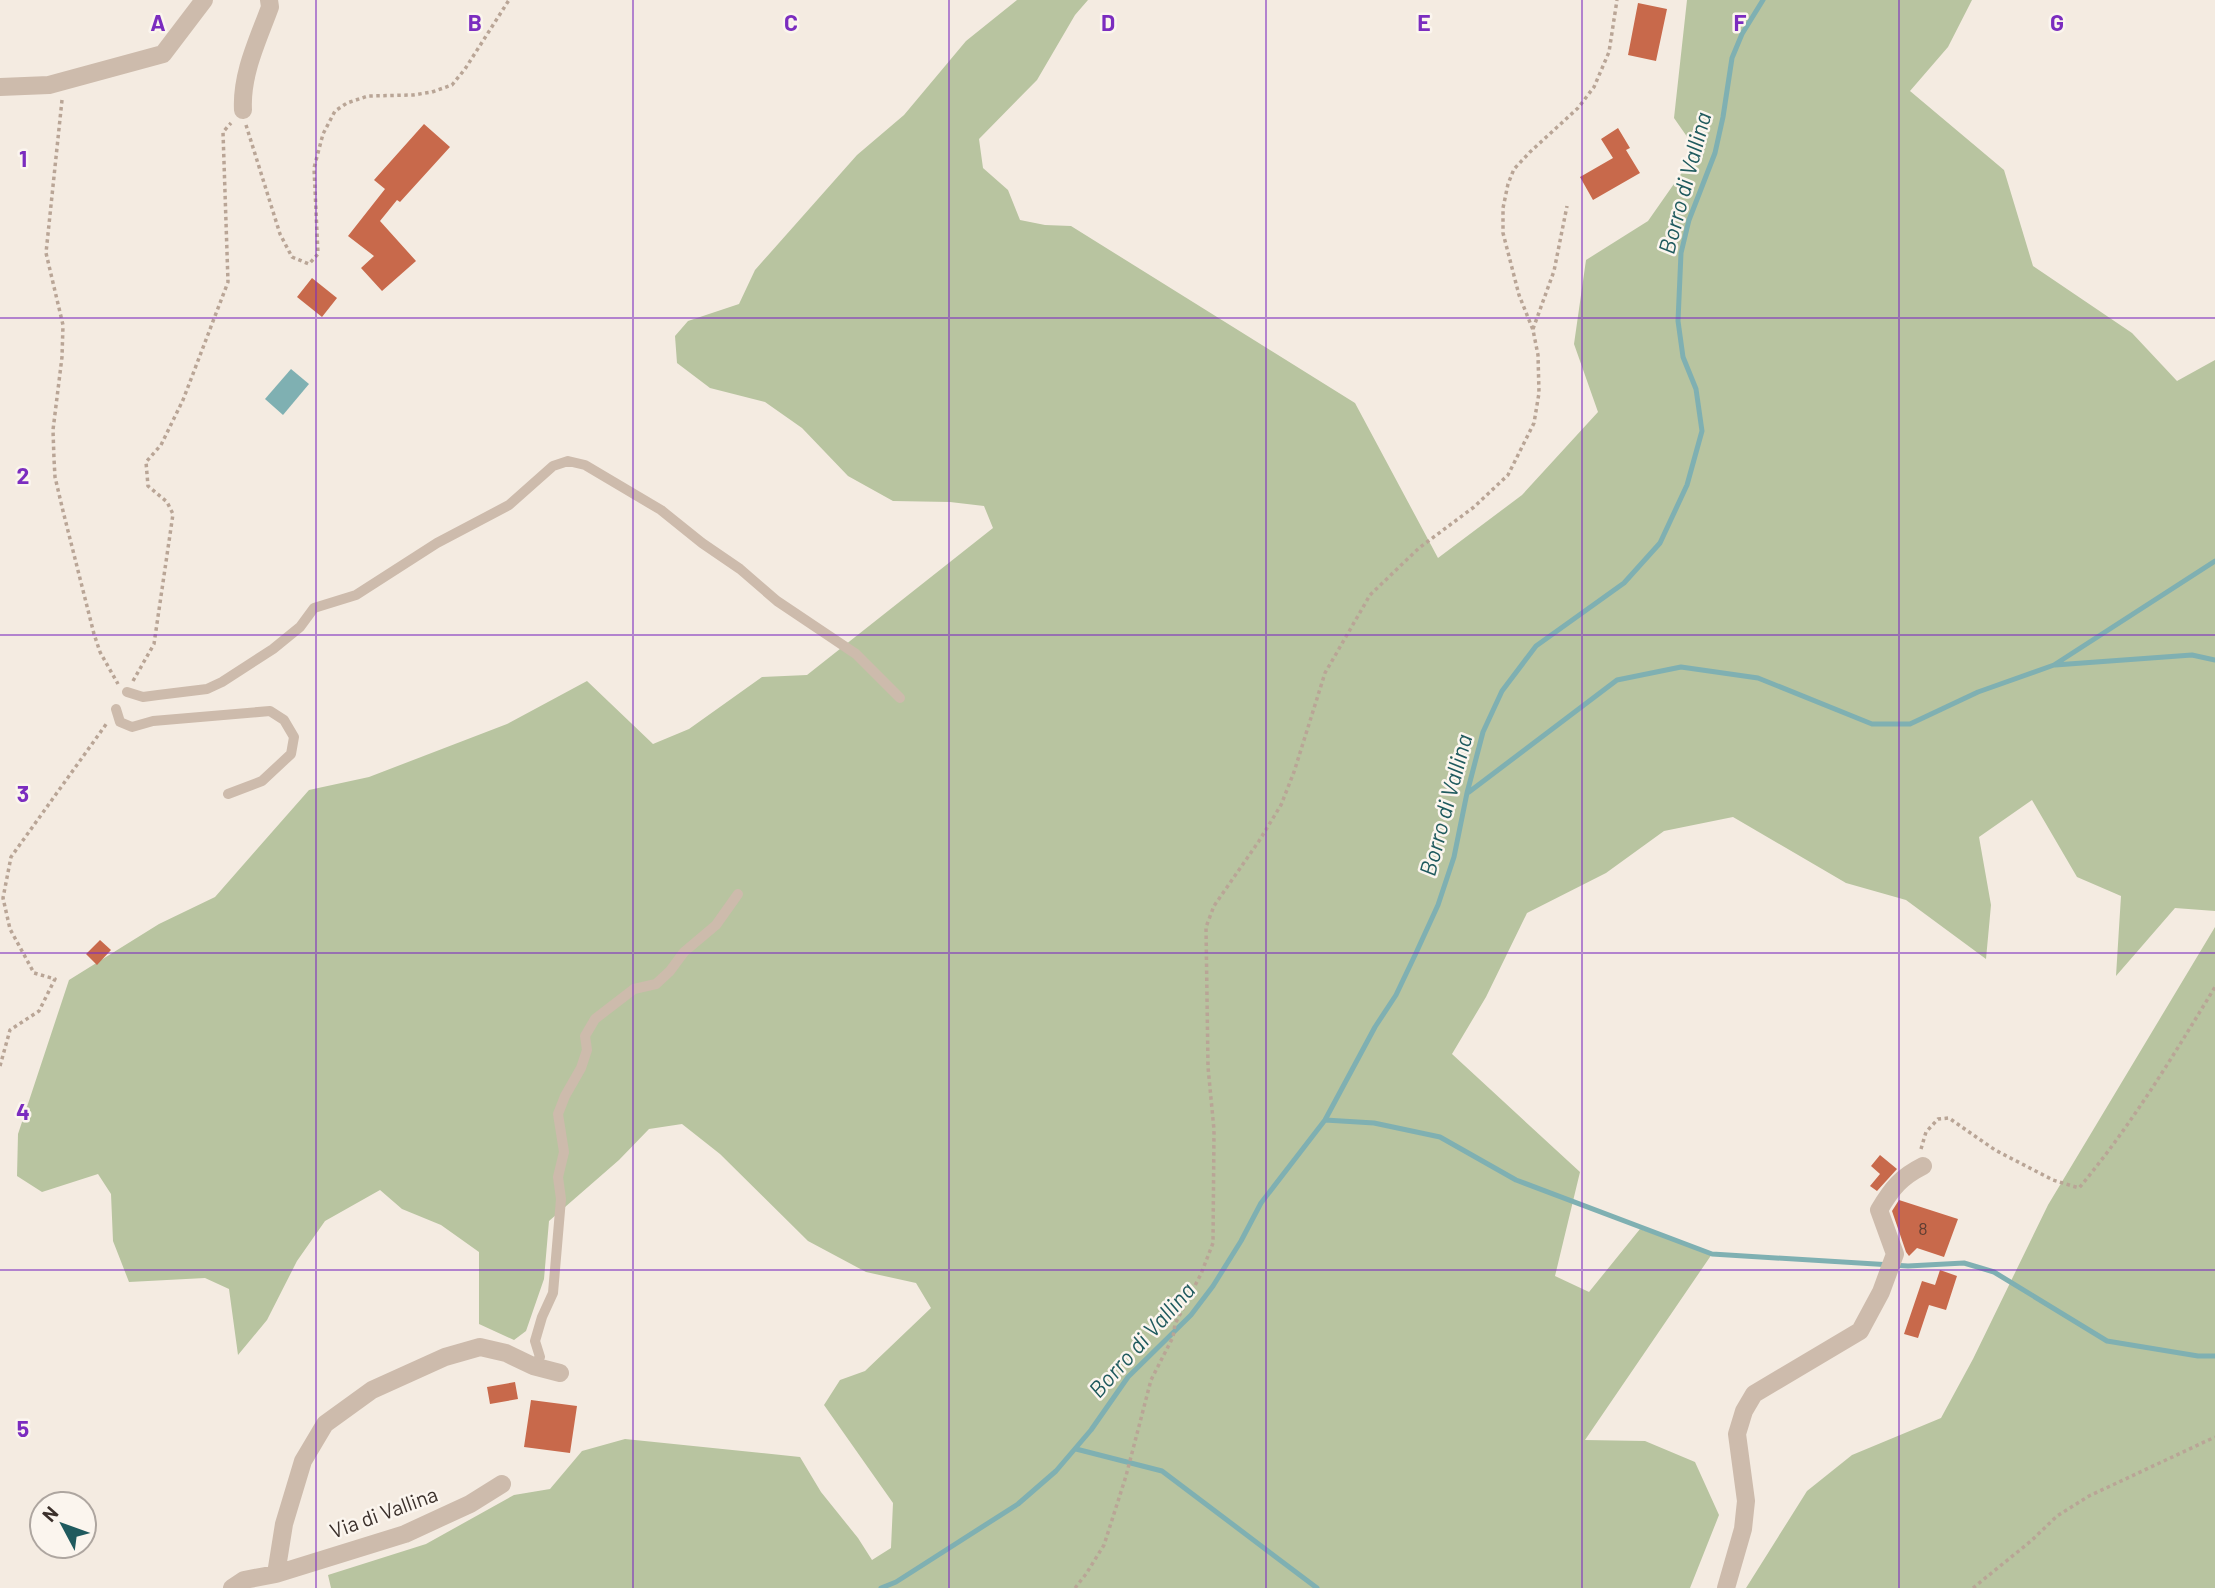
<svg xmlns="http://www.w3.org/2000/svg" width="2215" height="1588" font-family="Barlow,sans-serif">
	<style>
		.green { fill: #b8c4a0 }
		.water { fill: #7fb0b2 }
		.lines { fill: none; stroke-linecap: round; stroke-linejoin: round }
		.stream { stroke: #7fb0b2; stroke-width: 5 }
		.building { fill: #c8694b }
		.path { stroke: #b9a596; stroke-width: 3.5; stroke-dasharray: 3.5 3.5; stroke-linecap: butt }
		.service { stroke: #cdbbac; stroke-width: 10 }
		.minor { stroke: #cdbbac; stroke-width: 18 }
		.grid { fill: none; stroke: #7b2cbf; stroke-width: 2; stroke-opacity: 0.55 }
		.labels { text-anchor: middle; stroke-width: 5; stroke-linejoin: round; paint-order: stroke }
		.number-label { font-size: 18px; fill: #5e3e33 }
		.street-label { font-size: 21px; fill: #3b302b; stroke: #fbf5ee }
		.water-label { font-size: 23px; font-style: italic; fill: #1f5a5e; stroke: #fbf5ee }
		.grid-label { font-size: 23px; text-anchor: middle; font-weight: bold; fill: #7b2cbf; stroke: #fbf5ee; stroke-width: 5; stroke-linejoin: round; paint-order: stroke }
	</style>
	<rect width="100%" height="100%" fill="#f4ebe1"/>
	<path class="green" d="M1017 0H1088L1075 15 1037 80 979 139 983 168 1008 190 1020 220 1045 225 1071 226 1355 403 1438 558 1522 495 1598 412 1574 344 1586 260 1648 221 1697 151 1674 118 1687 0H1972L1948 47 1910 91 2004 170 2033 266 2132 333 2177 381 2215 360V911L2175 908 2116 976 2121 896 2077 877 2032 800 1979 837 1991 905 1986 959 1906 900 1846 883 1733 817 1664 831 1606 873 1527 913 1486 997 1452 1054 1580 1172 1555 1276 1589 1292 1640 1229 1712 1254 1585 1440 1645 1441 1695 1462 1719 1515 1690 1588H331L328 1575 426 1544 514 1495 550 1489 582 1451 625 1439 800 1457 821 1492 858 1538 872 1560 891 1548 893 1503 824 1405 840 1380 865 1371 931 1308 916 1283 866 1272 808 1241 720 1154 682 1124 649 1129 619 1160 549 1221 544 1279 526 1331 514 1340 479 1324V1252L441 1225 402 1209 380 1190 325 1221 297 1261 267 1320 238 1355 229 1289 205 1278 129 1282 113 1241 111 1194 98 1174 42 1192 17 1176 18 1134 69 980 159 924 215 897 309 790 369 777 507 724 587 681 653 744 689 729 762 677 807 675 993 528 984 506 950 502 893 501 848 476 802 428 765 402 710 388 677 363 675 336 688 321 739 304 755 270 857 155 904 115 966 41Z
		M2215 927V1588H1746L1807 1491 1852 1455 1941 1418 1973 1359 2048 1205Z"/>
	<path class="water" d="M291 369 309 384 283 415 265 399Z"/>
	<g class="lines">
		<path class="stream" d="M2055 665 2192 655 2215 660
			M1469 792 1617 680 1681 667 1758 678 1872 724H1910L1978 692 2054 665 2215 561
			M1325 1120 1374 1123 1440 1137 1516 1180 1712 1254 1908 1266 1964 1263 1994 1272 2107 1341 2198 1356H2215
			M1076 1449 1162 1471 1317 1588
			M881 1588 896 1582 1018 1504 1056 1471 1091 1430 1128 1377 1191 1315 1213 1286 1241 1241 1261 1203 1325 1120 1375 1027 1396 995 1416 953 1438 905 1454 857 1467 793 1483 732 1502 691 1536 646 1624 583 1660 543 1687 485 1702 431 1696 389 1683 357 1678 321 1681 253 1689 220 1715 153 1723 117 1732 58 1742 34 1763 0"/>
	</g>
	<path class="building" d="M1638 3 1667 9 1656 61 1628 55Z
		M424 124 450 147 400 202 397 200 380 221 416 261 382 291 361 268 374 256 348 236 385 189 374 180Z
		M1618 128 1630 148 1626 150 1640 173 1593 200 1580 177 1613 158 1601 139Z
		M312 278 337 298 322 317 297 297Z
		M100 940 111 950 97 965 86 954Z
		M1880 1155 1897 1169 1877 1191 1870 1186 1880 1174 1871 1166Z
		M1899 1200 1958 1219 1944 1257 1917 1248 1909 1256 1906 1252 1892 1211Z
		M1940 1270 1957 1276 1946 1310 1929 1305 1918 1338 1904 1334 1922 1281 1935 1285Z
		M515 1382 518 1399 490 1404 487 1387Z
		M531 1400 577 1406 570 1453 524 1447Z"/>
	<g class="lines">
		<path class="path" d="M62 100 46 253 63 325 62 357 53 430 54 459 55 477 63 511 94 634 100 652 118 684
			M246 125 280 234 292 257 309 264 318 254 314 168 323 134 335 111 347 103 368 96 413 95 432 92 452 85 465 69 509 0
			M1533 329 1554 271 1567 206
			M133 681 154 644 173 514 167 502 148 486 146 462 161 445 183 400 228 282 223 132 231 123
			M0 1066 10 1030 39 1011 55 979 34 973 10 929 3 898 11 857 107 723
			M1921 1149 1926 1132 1938 1119 1949 1118 1995 1150 2053 1180 2079 1188C2131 1126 2173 1056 2215 987
			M1075 1588 1086 1574 1104 1545 1126 1476 1151 1380 1173 1337 1175 1324 1201 1274 1213 1243 1214 1130 1208 1067 1206 927 1214 906 1259 841 1281 805 1294 772 1325 673 1370 595 1419 548 1474 507 1508 475 1534 423 1539 393 1538 355 1533 330 1519 295 1503 233V208L1508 184 1514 169 1530 152 1578 108 1594 87 1609 52 1617 0
			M1973 1588 2031 1541 2057 1516 2089 1496 2215 1437"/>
		<path class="service" d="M127 692 143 697 158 695 207 689 222 682 273 649 300 627 314 608 356 595 437 543 509 505 553 466 568 461 585 465 661 510 702 543 740 569 777 601 856 654 900 698
			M116 709 120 722 132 727 153 721 270 711 284 720 294 737 291 754 262 781 228 794
			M533 1366 540 1357 535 1341 542 1317 553 1293 561 1199 558 1177 564 1152 558 1114 565 1096 581 1068 587 1050 585 1036 595 1019 634 989 656 984 670 971 684 952 716 925 738 894"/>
		<path class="minor" d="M0 87 49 85 163 54 204 0
			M243 110C241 74 258 40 270 7L269 0
			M276 1574 405 1534 470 1504 502 1484
			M232 1588 244 1580 276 1574 284 1524 303 1461 325 1424 372 1390 445 1357 480 1347 506 1353 533 1366 560 1373
			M1726 1588 1743 1529 1746 1501 1737 1434 1744 1411 1754 1394 1860 1331 1881 1292 1895 1254 1879 1210C1892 1188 1901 1177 1923 1166"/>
	</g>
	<path class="grid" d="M316 0V1588M633 0V1588M949 0V1588M1266 0V1588M1582 0V1588M1899 0V1588M0 318H2215M0 635H2215M0 953H2215M0 1270H2215"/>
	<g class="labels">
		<g class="number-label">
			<text x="1923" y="1235">8</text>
		</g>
		<g class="street-label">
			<text transform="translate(384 1513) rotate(-20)" y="7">Via di Vallina</text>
		</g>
		<g class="water-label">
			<text transform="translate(1685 183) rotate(-75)" y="8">Borro di Vallina</text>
			<text transform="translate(1446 805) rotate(-75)" y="8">Borro di Vallina</text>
			<text transform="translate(1142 1340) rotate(-48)" y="8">Borro di Vallina</text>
		</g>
	</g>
	<g class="grid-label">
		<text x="158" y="31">A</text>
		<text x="475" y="31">B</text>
		<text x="791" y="31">C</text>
		<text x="1108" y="31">D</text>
		<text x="1424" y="31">E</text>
		<text x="1740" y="31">F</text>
		<text x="2057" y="31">G</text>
		<text x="23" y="167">1</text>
		<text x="23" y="484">2</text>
		<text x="23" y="802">3</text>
		<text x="23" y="1120">4</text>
		<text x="23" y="1437">5</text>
	</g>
	<g transform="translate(63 1525) rotate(311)"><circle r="33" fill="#fbf5ee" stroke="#aea6a0" stroke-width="2"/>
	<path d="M0-5L12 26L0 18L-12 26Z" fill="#1f5a5e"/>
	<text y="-10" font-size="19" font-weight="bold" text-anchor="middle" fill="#3b302b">N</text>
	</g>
</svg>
